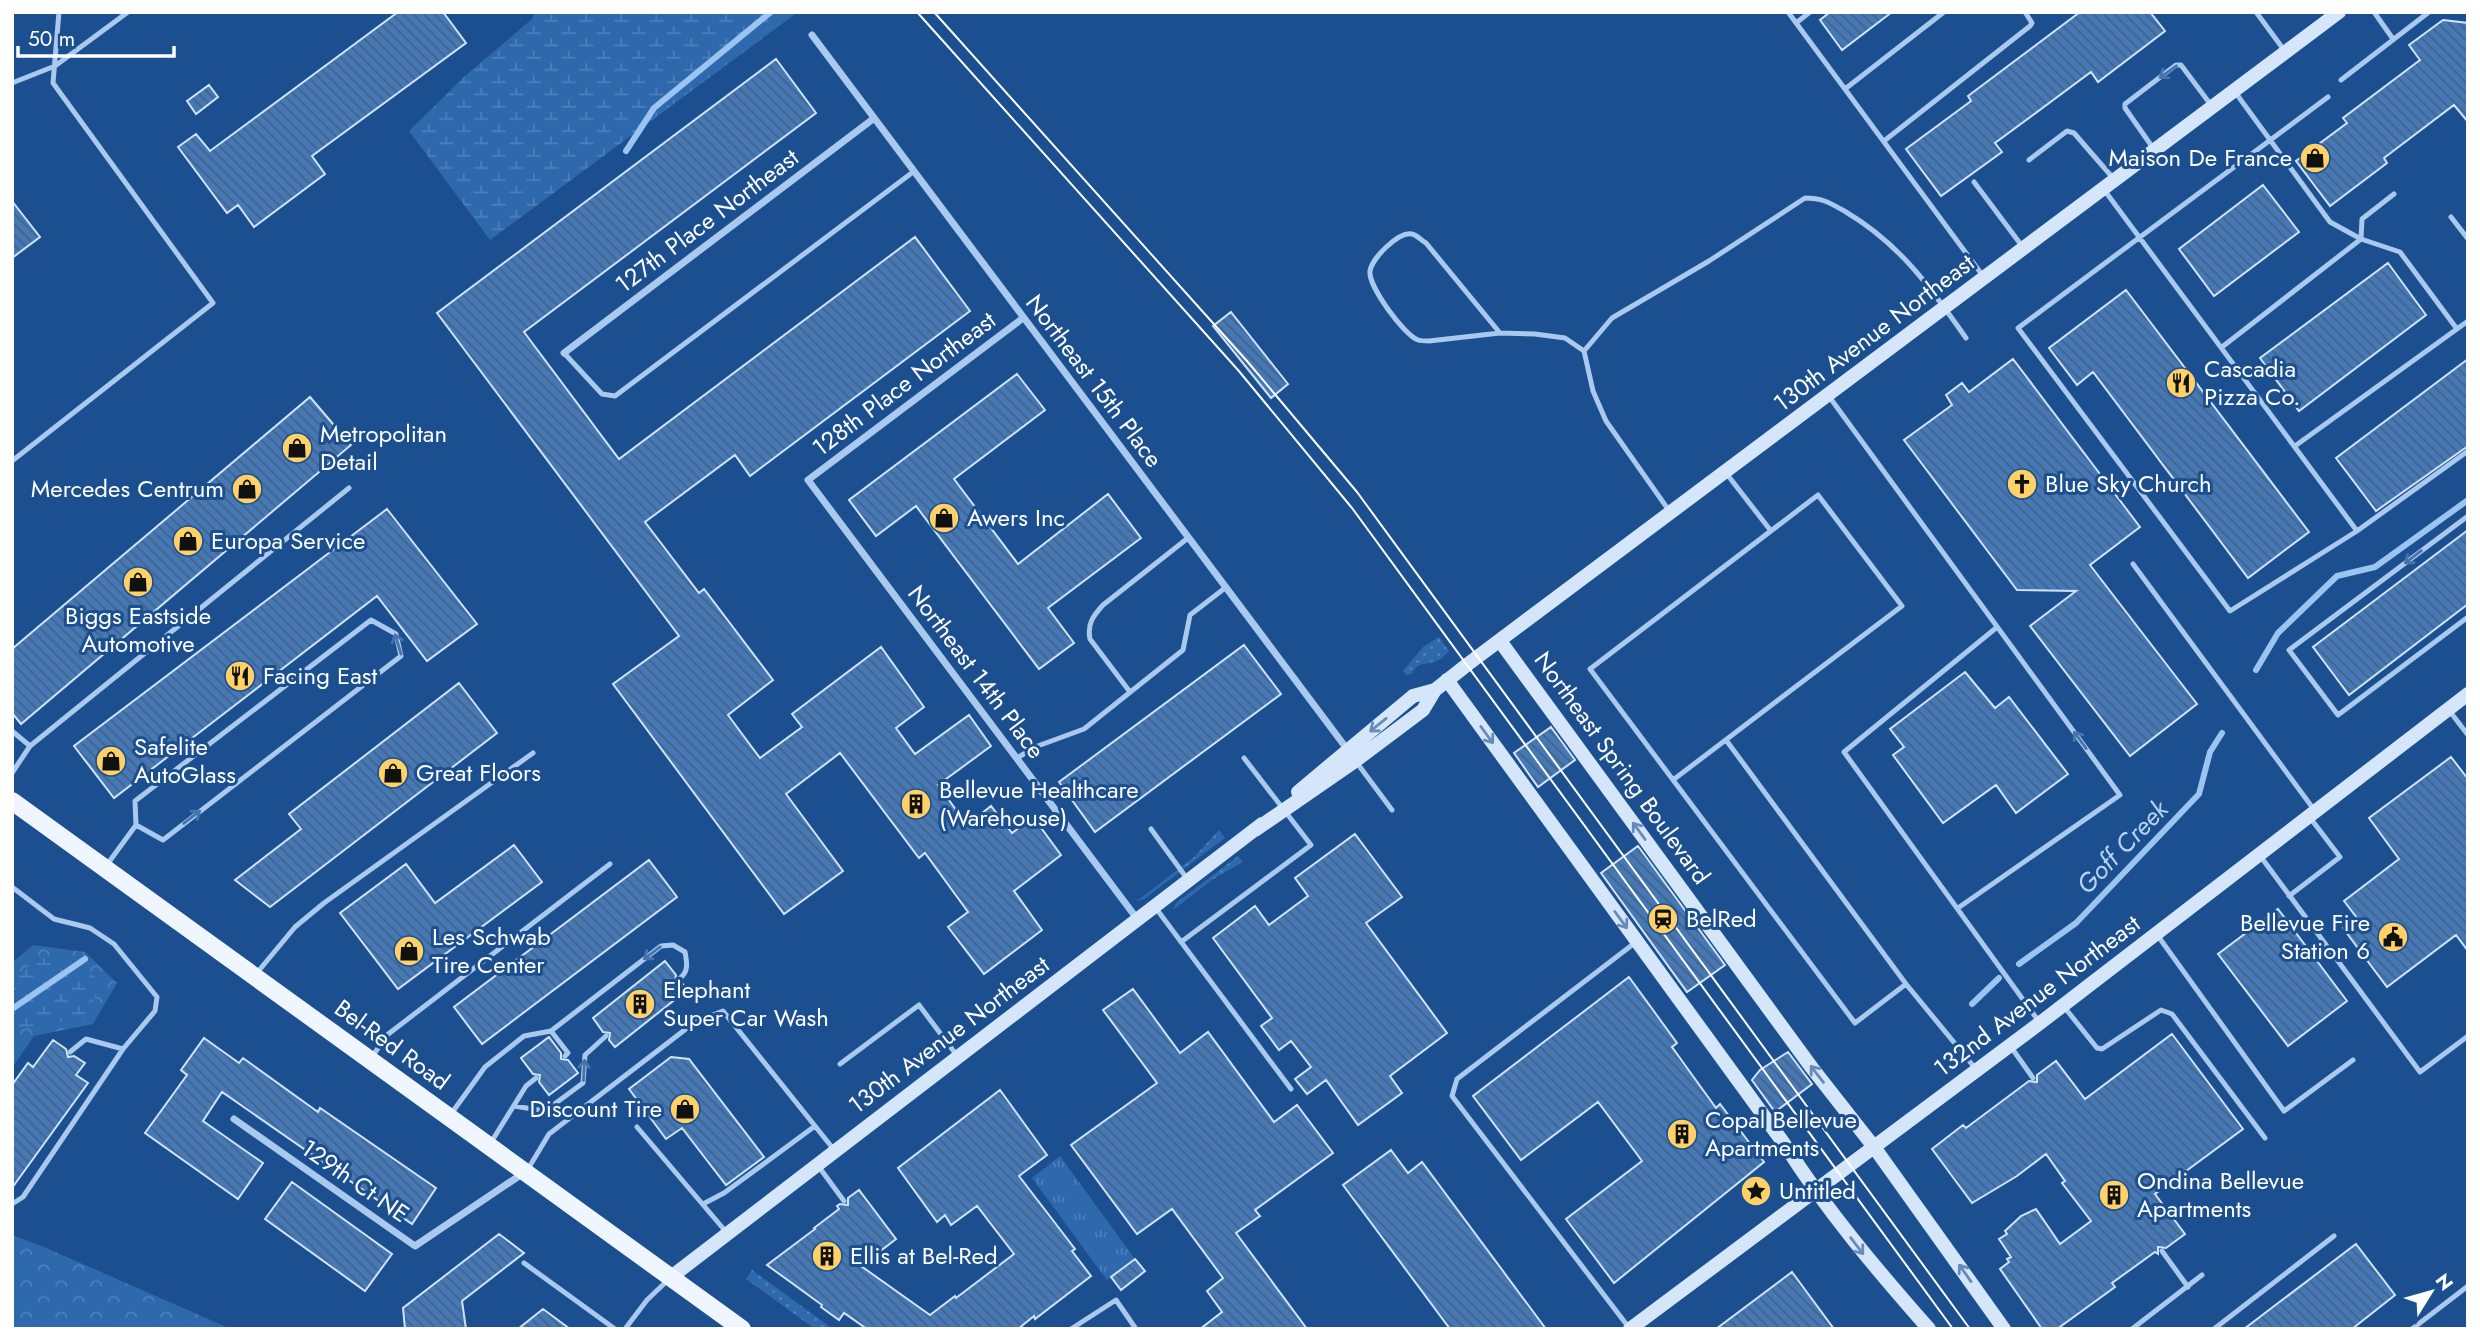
<svg xmlns="http://www.w3.org/2000/svg" width="2480" height="1341" font-family="Jost,sans-serif">
	<style>
		.grass { fill: url(#grass-tufts) }
		.forest { fill: url(#forest-crowns) }
		.wetland { fill: url(#wetland-marsh) }
		.garden { fill: url(#garden-dots) }
		.lines { fill: none; stroke-linecap: round; stroke-linejoin: round }
		.stream { stroke: #9cc4f0; stroke-width: 6 }
		.building { fill: url(#building-back-hatch); stroke: #cfe3fa; stroke-width: 2 }
		.lane { stroke: #a9c9ee; stroke-width: 5 }
		.street { stroke: #a9c9ee; stroke-width: 7 }
		.secondary { stroke: #d6e6fa; stroke-width: 14 }
		.primary { stroke: #f0f6ff; stroke-width: 18 }
		.tram { stroke: #fff; stroke-width: 2 }
		.oneway { stroke: #4674ac }
		.oneway2 { stroke: #668bba }
		.labels { text-anchor: middle; stroke-width: 6; stroke-linejoin: round; paint-order: stroke }
		.poi-label { font-size: 24px; fill: #fff; stroke: #1b4f8f; text-anchor: start }
		.street-label { font-size: 24px; fill: #fff; stroke: #1b4f8f }
		.water-label { font-size: 26px; font-style: italic; fill: #b5d3f5; stroke: #1b4f8f }
	</style>
	<defs>
		<pattern id="grass-tufts" width="24" height="20" patternUnits="userSpaceOnUse" patternTransform="scale(1.75)"><rect width="24" height="20" fill="#2e69ad"/><path d="M3 7l-1-3M5 7V3M7 7l1-3M15 17l-1-3M17 17v-4M19 17l1-3" fill="none" stroke="#4d80b9"/></pattern>
		<pattern id="forest-crowns" width="20" height="18" patternUnits="userSpaceOnUse" patternTransform="scale(1.75)"><rect width="20" height="18" fill="#2e69ad"/><path d="M2 6a3 3 0 1 1 6 0M12 15a3 3 0 1 1 6 0" fill="none" stroke="#4d80b9"/></pattern>
		<pattern id="wetland-marsh" width="20" height="14" patternUnits="userSpaceOnUse" patternTransform="scale(1.75)"><rect width="20" height="14" fill="#2e69ad"/><path d="M1 5h8M5 5V1M11 12h8M15 12V8" fill="none" stroke="#4d80b9"/></pattern>
		<pattern id="garden-dots" width="8" height="8" patternUnits="userSpaceOnUse" patternTransform="scale(1.75)"><rect width="8" height="8" fill="#2e69ad"/><path d="M2 2h.1M6 6h.1" fill="none" stroke="#4d80b9" stroke-width="1.8" stroke-linecap="round"/></pattern>
		<pattern id="building-back-hatch" width="6" height="6" patternUnits="userSpaceOnUse" patternTransform="scale(1.75)"><rect width="6" height="6" fill="#4478b7"/><path d="M-1 5l2 2M0 0l6 6M5-1l2 2" fill="none" stroke="#486282"/></pattern>
	</defs>
	<rect width="100%" height="100%" fill="#1b4f8f"/>
	<path class="grass" d="M1060 1156 1135 1259 1107 1280 1032 1178Z"/>
	<path class="forest" d="M33 945 85 952 117 983 93 1024 34 1036 12 1068V1034L22 1028 84 1018 38 958 12 981V963Z
		M12 1235 44 1247 231 1329H12Z"/>
	<path class="wetland" d="M535 12H798L490 240 409 131 465 76 532 19Z
		M38 958 77 960 102 984 84 1018 22 1028 12 1034V981Z"/>
	<path class="garden" d="M1439 637 1449 651C1446 654 1443 658 1439 660 1427 666 1418 660 1412 674L1406 675 1403 671 1423 647Z
		M1219 830 1225 838 1144 899 1137 901 1194 857Z
		M1238 856 1243 862 1212 880 1173 910 1176 903Z
		M752 1270 833 1329H815L746 1279Z"/>
	<g class="lines">
		<path class="stream" d="M626 151 654 108 771 12
			M2256 670 2278 633 2337 576 2375 567 2468 500
			M2019 964 2076 923 2199 794 2210 752 2222 733
			M1972 1004 1999 978
			M12 1009 85 959"/>
	</g>
	<path class="building" d="M398 12H443L466 43 312 156 325 174 254 227 238 205 227 213 178 147 196 134 210 151Z
		M1830 12H1892L1842 50 1820 20Z
		M2080 12H2150L2165 31 2098 82 2091 72 1995 143 2002 152 1941 196 1906 149 1971 101 1968 96Z
		M2443 20 2468 23V122L2454 105 2384 158 2387 163 2330 206 2296 161 2347 123 2343 118 2420 60 2409 45Z
		M776 59 816 113 524 332 619 459 915 237 970 311 750 476 735 455 645 522 699 593 704 589 773 680 728 715 760 758 802 727 792 714 881 647 924 707 896 728 915 754 969 715 991 746 938 785 967 825 991 806 1012 833 1033 817 1061 855 1014 891 1042 930 984 974 948 927 968 912 925 853 919 858 840 753 786 794 843 871 784 914 613 684 679 636 437 313Z
		M209 85 218 97 196 114 187 101Z
		M2263 185 2299 232 2214 296 2179 249Z
		M12 201 40 237 12 258Z
		M2388 263 2426 315 2299 411 2260 358Z
		M2126 290 2309 532 2248 578 2093 372 2077 385 2049 348Z
		M1231 312 1288 384 1271 398 1213 326Z
		M2013 359 2140 527 2090 565 2197 704 2130 756 2030 626 2076 591 2017 590 1904 440 1952 405 1946 395 1962 383 1969 392Z
		M2468 359V446L2376 511 2336 458Z
		M1017 374 1045 410 954 479 1018 564 1108 494 1141 538 1048 608 1074 643 1039 669 916 506 876 536 849 500Z
		M310 397 351 445 21 724 12 713V649Z
		M387 509 477 624 427 661 377 596 114 798 74 746Z
		M2468 530V604L2349 695 2313 647Z
		M1244 645 1281 694 1095 832 1059 782Z
		M1965 672 1995 708 2009 697 2068 774 2016 813 1996 785 1943 823 1893 755 1904 747 1890 729Z
		M459 683 497 733 270 907 235 880 301 829 289 814Z
		M1551 727 1575 760 1538 787 1514 753Z
		M2451 757 2468 779V951L2456 935 2387 987 2343 928 2357 918 2344 901 2399 859 2369 818Z
		M1355 834 1402 897 1366 923 1447 1033 1390 1076 1402 1093 1358 1125 1326 1080 1307 1094 1295 1079 1311 1067 1291 1041 1279 1050 1261 1026 1272 1018 1213 938 1255 906 1269 925 1308 896 1295 878Z
		M514 845 542 882 398 989 340 913 406 864 435 903Z
		M1638 846 1725 965 1687 992 1601 873Z
		M649 860 677 897 482 1044 454 1007Z
		M2278 909 2347 1001 2288 1046 2218 954Z
		M665 961 676 975 675 982 682 983 687 990 615 1047 609 1040 610 1033 603 1032 593 1018Z
		M1629 977 1677 1043 1672 1047 1716 1108 1720 1104 1764 1162 1614 1283 1566 1219 1642 1161 1598 1102 1521 1160 1473 1096Z
		M1133 989 1180 1053 1208 1032 1274 1122 1297 1105 1333 1153 1255 1210 1260 1216 1236 1233 1307 1329H1200L1222 1312 1207 1291 1223 1278 1172 1209 1137 1234 1071 1145 1157 1083 1103 1010Z
		M2172 1034 2243 1129 2155 1194 2185 1234 2166 1248 2158 1247V1254L2155 1252 2112 1283 2115 1287 2057 1329H2042L2000 1269 2009 1262 2007 1259 2011 1257 1999 1239 2007 1234 2005 1231 2021 1216 2036 1209 2060 1244 2091 1221 2062 1183 2065 1181 2046 1154 2017 1176 1972 1203 1932 1149 1963 1125 1966 1128 2029 1081 2037 1082V1075L2056 1061 2085 1099Z
		M549 1037 561 1053V1059L568 1060 578 1073 549 1095 539 1082 540 1075 533 1074 521 1058Z
		M204 1038 239 1063 243 1058 318 1112 320 1108 436 1188 412 1224 222 1092 203 1121 263 1163 238 1199 145 1133 187 1075 181 1070Z
		M53 1040 66 1049 68 1057 74 1056 85 1063 76 1075 88 1083 12 1188V1085L28 1063 33 1067Z
		M1788 1052 1812 1084 1775 1112 1752 1080 1760 1070Z
		M671 1057 689 1059 764 1157 726 1185 682 1128 666 1139 629 1089Z
		M1000 1090 1047 1155 1019 1176 1075 1249 1072 1251 1091 1276 1035 1319 1034 1316 1018 1329H867L844 1313 839 1320 821 1307 822 1305 767 1265 815 1229 814 1228 839 1209 837 1206 840 1204 848 1205V1198L859 1190 896 1239 861 1266 930 1315 955 1296 956 1298 1014 1254 977 1206 951 1225 945 1215 937 1222 898 1168Z
		M1391 1150 1408 1173 1422 1162 1546 1329H1450L1343 1185Z
		M292 1182 392 1254 365 1291 265 1219Z
		M499 1234 524 1253 462 1301 466 1329H405L403 1308Z
		M2356 1244 2395 1295 2352 1329H2244Z
		M1135 1259 1145 1271 1121 1290 1111 1277Z
		M1792 1272 1834 1329H1716Z
		M543 1309 570 1329H518Z"/>
	<g class="lines">
		<path class="lane" d="M1788 12 1983 276
			M2256 12 2284 50
			M2374 12 2393 39
			M1796 23 1810 12
			M2341 80 2429 12
			M12 83 55 66 128 12
			M1845 89 1944 12
			M2235 92 2330 222 2361 239 2400 252 2457 329
			M2328 97 2018 328 2230 611 2357 531
			M1884 141 2030 26 2032 23 2025 12
			M2153 148 2125 108V104L2176 65H2181L2211 105
			M2029 160 2067 131 2074 133 2113 178
			M1974 182 2022 246
			M2105 191 2357 531 2468 451
			M2451 217 2468 239
			M1500 333 1426 243C1422 241 1417 235 1412 234 1399 231 1372 258 1370 271 1368 286 1404 335 1418 340 1421 341 1425 341 1429 341L1500 333 1535 334 1565 338 1584 351 1593 391 1606 421 1670 512
			M2222 347 2361 239 2362 219 2394 194
			M1584 351 1612 318 1709 261 1805 198C1823 198 1830 203 1846 212 1900 244 1931 288 1966 338
			M564 353 602 394 615 396 913 172
			M1828 395 2120 795 1958 908
			M2295 446 2468 321
			M12 461 213 303 53 83 59 12
			M1726 473 1771 531
			M2468 516 2289 650 2338 715 2468 617
			M2133 564 2315 811
			M1996 628 1844 752 2040 1023
			M1130 692 1090 639C1087 624 1093 616 1103 605L1188 538
			M2448 709 2468 735
			M12 731 30 746 12 773
			M1726 740 1906 984 1975 1068
			M30 746 349 488
			M1017 758 1035 747 1084 729 1183 650 1190 615 1225 588
			M1357 763 1392 810
			M1673 780 1902 606 1818 495 1590 669 1855 1023 1906 984
			M1151 829 1188 880
			M2261 857 2420 1072 2468 1036
			M106 866 136 825 135 801 371 620 396 634 401 656 163 840 136 825
			M12 887 54 919 90 928 114 944 157 997 155 1011 123 1049 86 1039 70 1052
			M2289 896 2340 857 2311 819
			M1155 907 1291 1089
			M2158 936 2284 1111 2353 1060
			M1181 942 1311 845 1244 758
			M256 974 295 927 324 903 533 753
			M2065 1008 2097 1048 2102 1049 2161 1010 2172 1014 2265 1138
			M551 1031 661 946 673 945 685 952C687 963 689 972 679 979
			M2011 1047 2033 1078
			M372 1057 387 1035 610 864
			M840 1064 919 1005 958 1057
			M514 1106 545 1111 583 1083 585 1055 606 1036
			M451 1114 485 1067 524 1036 551 1031 568 1053 565 1056
			M637 1127 727 1233
			M490 1144 526 1086 536 1078
			M819 1167 844 1201
			M528 1169 549 1134 695 1022 723 1011 835 1151
			M12 1204 23 1197 123 1049
			M703 1204 724 1193 815 1126
			M2162 1251 2188 1287
			M524 1263 615 1329
			M625 1329 647 1300 669 1279
			M1071 1329 1116 1300 1136 1329
			M1630 1329 1452 1096 1457 1079 1636 942
			M2132 1329 2202 1275
			M2214 1329 2334 1236
			M2412 1329 2468 1286"/>
		<path class="street" d="M812 35 1347 749
			M1023 318 808 480 1138 920
			M564 353 873 119
			M234 1119 415 1246 525 1172"/>
		<path class="secondary" d="M1500 641 1812 1068 1874 1147 2004 1329
			M1447 680 1785 1145C1827 1211 1877 1270 1929 1329
			M1298 792 1413 696 1435 690
			M1255 830 1355 761 1423 710 1435 690 1468 664 2339 12
			M671 1277 1262 824
			M1630 1329 2040 1023 2468 694"/>
		<path class="primary" d="M12 801 742 1329"/>
		<path class="tram" d="M917 12 1238 370 1352 508 1953 1329
			M934 12 1247 361 1357 492 1970 1329"/>
	</g>
	<defs><path id="oneway-shaft" d="M-6 0H5M1.5-3L5.5 0L1.5 3" fill="none" stroke-width="1.6" stroke-linecap="round" stroke-linejoin="round" transform="scale(1.75)"/></defs>
	<g class="oneway">
		<use href="#oneway-shaft" transform="translate(2168 72) rotate(145)"/>
		<use href="#oneway-shaft" transform="translate(2413 557) rotate(143)"/>
		<use href="#oneway-shaft" transform="translate(398 644) rotate(-107)"/>
		<use href="#oneway-shaft" transform="translate(2080 740) rotate(-126)"/>
		<use href="#oneway-shaft" transform="translate(192 817) rotate(-38)"/>
		<use href="#oneway-shaft" transform="translate(652 953) rotate(143)"/>
		<use href="#oneway-shaft" transform="translate(584 1070) rotate(-87)"/>
	</g>
	<g class="oneway2">
		<use href="#oneway-shaft" transform="translate(1378 725) rotate(141)"/>
		<use href="#oneway-shaft" transform="translate(1487 735) rotate(54)"/>
		<use href="#oneway-shaft" transform="translate(1639 831) rotate(-126)"/>
		<use href="#oneway-shaft" transform="translate(1621 920) rotate(54)"/>
		<use href="#oneway-shaft" transform="translate(1817 1074) rotate(-128)"/>
		<use href="#oneway-shaft" transform="translate(1857 1246) rotate(53)"/>
		<use href="#oneway-shaft" transform="translate(1965 1273) rotate(-125)"/>
	</g>
	<defs>
		<g id="shop-disc" transform="scale(1.575)"><circle r="9.5" fill="#ffd166" stroke="#1b4f8f"/><path d="M-5-2.5h2.3a2.7 3.5 0 0 1 5.4 0H5L5.5 6h-11ZM-1.5-2.5h3a1.5 2.3 0 0 0-3 0Z" fill="#111"/></g>
		<g id="restaurant-disc" transform="scale(1.575)"><circle r="9.5" fill="#ffd166" stroke="#1b4f8f"/><path d="M-5-6h1v4h1v-4h1v4h1v-4h1v5L-1.5 .5V6h-2V.5L-5-1ZM5-6V6H3V1.5H1.5Q1.5-4 5-6Z" fill="#111"/></g>
		<g id="church-disc" transform="scale(1.575)"><circle r="9.5" fill="#ffd166" stroke="#1b4f8f"/><path d="M-1.2-6h2.4v3.5h3.3v2.4h-3.3V6h-2.4V-.1h-3.3v-2.4h3.3Z" fill="#111"/></g>
		<g id="building-disc" transform="scale(1.575)"><circle r="9.5" fill="#ffd166" stroke="#1b4f8f"/><path d="M-4-6H4V6H1V3H-1V6H-4ZM-2.5-4.3h1.7v1.8h-1.7ZM.8-4.3h1.7v1.8H.8ZM-2.5-1h1.7V.8h-1.7ZM.8-1h1.7V.8H.8Z" fill="#111"/></g>
		<g id="station-disc" transform="scale(1.575)"><circle r="9.5" fill="#ffd166" stroke="#1b4f8f"/><path d="M-3-6H3Q5-6 5-4V2Q5 4 3 4L4.5 6H3L1.5 4h-3L-3 6H-4.5L-3 4Q-5 4-5 2V-4Q-5-6-3-6ZM-3.5-4v3h7v-3ZM-3.5 1v1.5H-2V1ZM2 1v1.5H3.5V1Z" fill="#111"/></g>
		<g id="civic-disc" transform="scale(1.575)"><circle r="9.5" fill="#ffd166" stroke="#1b4f8f"/><path d="M-.6-6.5H3V-4.5H.6V-3L4-1V1h2V6H-6V1h2V-1L-.6-3ZM-1.2 2.5V6h2.4V2.5Z" fill="#111"/></g>
		<g id="sight-disc" transform="scale(1.575)"><circle r="9.5" fill="#ffd166" stroke="#1b4f8f"/><path d="M0-6L1.8-2.2L6-1.7L2.9 1.2L3.7 5.4L0 3.3L-3.7 5.4L-2.9 1.2L-6-1.7L-1.8-2.2Z" fill="#111"/></g>
	</defs>
	<g fill-rule="evenodd">
		<use href="#shop-disc" x="2315" y="158"/>
		<use href="#restaurant-disc" x="2181" y="383"/>
		<use href="#shop-disc" x="297" y="448"/>
		<use href="#church-disc" x="2022" y="484"/>
		<use href="#shop-disc" x="247" y="489"/>
		<use href="#shop-disc" x="944" y="518"/>
		<use href="#shop-disc" x="188" y="541"/>
		<use href="#shop-disc" x="138" y="582"/>
		<use href="#restaurant-disc" x="240" y="676"/>
		<use href="#shop-disc" x="111" y="761"/>
		<use href="#shop-disc" x="393" y="773"/>
		<use href="#building-disc" x="916" y="804"/>
		<use href="#station-disc" x="1663" y="919"/>
		<use href="#civic-disc" x="2393" y="937"/>
		<use href="#shop-disc" x="409" y="951"/>
		<use href="#building-disc" x="640" y="1004"/>
		<use href="#shop-disc" x="685" y="1109"/>
		<use href="#building-disc" x="1682" y="1134"/>
		<use href="#sight-disc" x="1756" y="1191"/>
		<use href="#building-disc" x="2114" y="1195"/>
		<use href="#building-disc" x="827" y="1256"/>
	</g>
	<g class="labels">
		<g class="poi-label">
			<text x="2292" y="166" text-anchor="end">Maison De France</text>
			<text x="2204" y="377">Cascadia<tspan x="2204" dy="28">Pizza Co.</tspan></text>
			<text x="320" y="442">Metropolitan<tspan x="320" dy="28">Detail</tspan></text>
			<text x="2045" y="492">Blue Sky Church</text>
			<text x="224" y="497" text-anchor="end">Mercedes Centrum</text>
			<text x="967" y="526">Awers Inc</text>
			<text x="211" y="549">Europa Service</text>
			<text x="138" y="624" text-anchor="middle">Biggs Eastside<tspan x="138" dy="28">Automotive</tspan></text>
			<text x="263" y="684">Facing East</text>
			<text x="134" y="755">Safelite<tspan x="134" dy="28">AutoGlass</tspan></text>
			<text x="416" y="781">Great Floors</text>
			<text x="939" y="798">Bellevue Healthcare<tspan x="939" dy="28">(Warehouse)</tspan></text>
			<text x="1686" y="927">BelRed</text>
			<text x="2370" y="931" text-anchor="end">Bellevue Fire<tspan x="2370" dy="28">Station 6</tspan></text>
			<text x="432" y="945">Les Schwab<tspan x="432" dy="28">Tire Center</tspan></text>
			<text x="663" y="998">Elephant<tspan x="663" dy="28">Super Car Wash</tspan></text>
			<text x="662" y="1117" text-anchor="end">Discount Tire</text>
			<text x="1705" y="1128">Copal Bellevue<tspan x="1705" dy="28">Apartments</tspan></text>
			<text x="2137" y="1189">Ondina Bellevue<tspan x="2137" dy="28">Apartments</tspan></text>
			<text x="1779" y="1199">Untitled</text>
			<text x="850" y="1264">Ellis at Bel-Red</text>
		</g>
		<g class="street-label">
			<text transform="translate(707 221) rotate(-37)" y="8">127th Place Northeast</text>
			<text transform="translate(1874 333) rotate(-37)" y="8">130th Avenue Northeast</text>
			<text transform="translate(1094 381) rotate(53)" y="8">Northeast 15th Place</text>
			<text transform="translate(904 384) rotate(-37)" y="8">128th Place Northeast</text>
			<text transform="translate(976 672) rotate(53)" y="8">Northeast 14th Place</text>
			<text transform="translate(1622 768) rotate(54)" y="8">Northeast Spring Boulevard</text>
			<text transform="translate(2037 996) rotate(-37)" y="8">132nd Avenue Northeast</text>
			<text transform="translate(949 1035) rotate(-37)" y="8">130th Avenue Northeast</text>
			<text transform="translate(392 1045) rotate(36)" y="8">Bel-Red Road</text>
			<text transform="translate(355 1181) rotate(35)" y="8">129th Ct NE</text>
		</g>
		<g class="water-label">
			<text transform="translate(2122 847) rotate(-46)" y="9">Goff Creek</text>
		</g>
	</g>
	<rect width="2480" height="1341" fill="none" stroke="#ffffff" stroke-width="28"/>
	<g transform="translate(2431 1292) rotate(53)" stroke="#1b4f8f" stroke-width="5" paint-order="stroke">
	<path d="M0-5L12 26L0 18L-12 26Z" fill="#ffffff"/>
	<text y="-10" font-size="19" font-weight="bold" text-anchor="middle" fill="#ffffff">N</text>
	</g>
	<path d="M18 46v10h156v-10" fill="none" stroke="#ffffff" stroke-width="3.5"/>
	<text x="28" y="46" font-size="21" fill="#ffffff" stroke="#1b4f8f" stroke-width="5" paint-order="stroke">50 m</text>
</svg>
